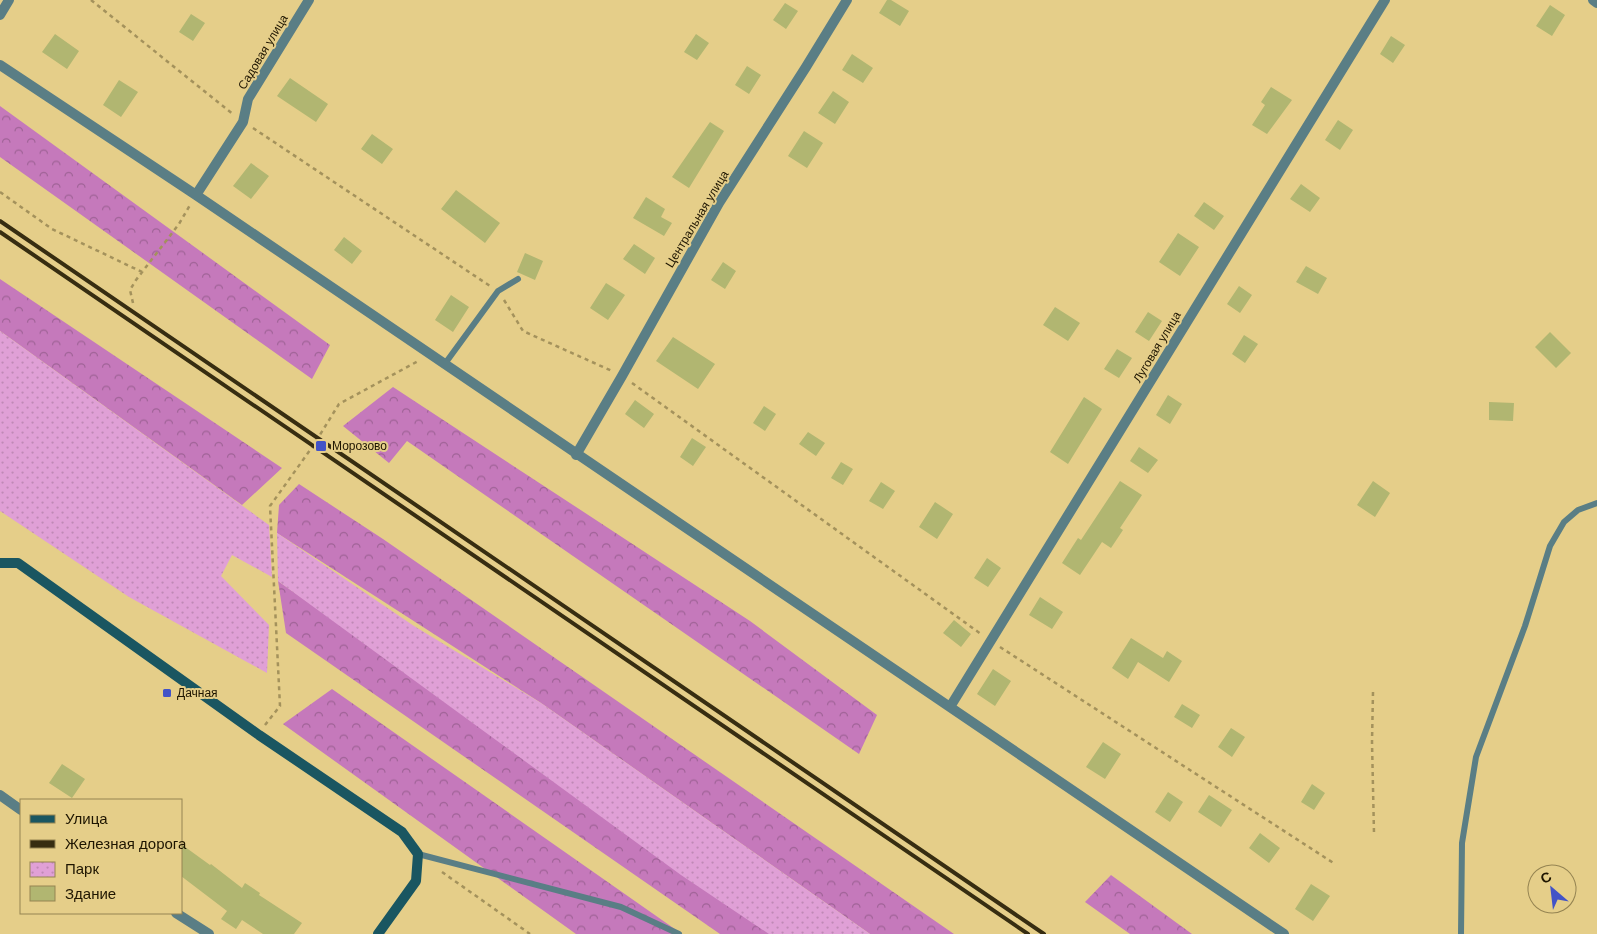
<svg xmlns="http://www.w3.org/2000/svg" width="1597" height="934" font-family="Arial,sans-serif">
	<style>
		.forest { fill: url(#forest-crowns) }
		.park { fill: url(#park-dots) }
		.building { fill: #b1b671 }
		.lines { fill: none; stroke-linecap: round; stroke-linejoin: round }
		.path { stroke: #a4925c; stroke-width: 2.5; stroke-dasharray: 4 4; stroke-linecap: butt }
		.lane { stroke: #5a7e85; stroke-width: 6 }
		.street { stroke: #5a7e85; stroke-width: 10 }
		.secondary { stroke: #1a5661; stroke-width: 10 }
		.rail { stroke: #372d11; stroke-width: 4 }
		.poi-dot { fill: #4253c7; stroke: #e5ce89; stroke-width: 2 }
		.labels { text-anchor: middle; stroke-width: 4; stroke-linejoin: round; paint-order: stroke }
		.street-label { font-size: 12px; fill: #1e1500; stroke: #e5ce89 }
		.poi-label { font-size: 12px; fill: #1e1500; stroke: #e5ce89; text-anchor: start }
	</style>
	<defs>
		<pattern id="forest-crowns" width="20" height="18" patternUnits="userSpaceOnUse" patternTransform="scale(1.25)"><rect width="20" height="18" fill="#c579bb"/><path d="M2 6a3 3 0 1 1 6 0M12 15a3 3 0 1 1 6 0" fill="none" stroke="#9f6296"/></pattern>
		<pattern id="park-dots" width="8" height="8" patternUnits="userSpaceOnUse" patternTransform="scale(1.25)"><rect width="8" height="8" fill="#e0a0d6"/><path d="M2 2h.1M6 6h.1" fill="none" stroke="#c089b6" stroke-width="1.8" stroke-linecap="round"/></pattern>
	</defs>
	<rect width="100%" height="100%" fill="#e5ce89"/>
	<path class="forest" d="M0 106 330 345 312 379 0 157Z
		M0 279 282 468 242 505 0 331Z
		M393 387 750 621 877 715 859 754 407 441 389 463 343 426Z
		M299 484 383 539 954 934H870L541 703 277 533 279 505Z
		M278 581 782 934H720L286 633Z
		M332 689 682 934H576L283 724Z
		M1111 875 1192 934H1130L1085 902Z"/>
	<path class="park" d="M0 331 269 525 272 577 232 555 221 576 269 625 267 673 129 597 0 511Z
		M277 533 414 626 541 703 870 934H769L681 875 278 581Z"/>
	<path class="building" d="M887 0H891L909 11 900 26 879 13Z
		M785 3 798 11 786 29 773 20Z
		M1550 5 1565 15 1552 36 1536 26Z
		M191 14 205 23 193 41 179 32Z
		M55 34 79 51 67 69 42 52Z
		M696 34 709 43 697 60 684 52Z
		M1391 36 1405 45 1393 63 1380 54Z
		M852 54 873 68 863 83 842 70Z
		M747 66 761 75 749 94 735 85Z
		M290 78 328 104 316 122 277 96Z
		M119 80 138 92 121 117 103 105Z
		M1271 87 1292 100 1267 134 1252 125 1265 105 1261 102Z
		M833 91 849 102 835 124 818 113Z
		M1338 120 1353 130 1340 150 1325 140Z
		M710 122 724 131 689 188 672 177Z
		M804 131 823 143 807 168 788 156Z
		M372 134 393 149 382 164 361 149Z
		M251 163 269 176 251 199 233 186Z
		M1301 184 1320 198 1310 212 1290 199Z
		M456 190 500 223 485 243 441 209Z
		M646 197 665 209 661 217 672 223 664 236 633 218Z
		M1204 202 1224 216 1214 230 1194 216Z
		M1178 233 1199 247 1180 276 1159 262Z
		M344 237 362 251 352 264 334 250Z
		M634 244 655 258 645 274 623 259Z
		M525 253 543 261 535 280 517 272Z
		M723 262 736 271 725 289 711 280Z
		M1306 266 1327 278 1318 294 1296 282Z
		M606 283 625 295 608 320 590 308Z
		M1239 286 1252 295 1240 313 1227 304Z
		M451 295 469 307 453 332 435 320Z
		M1055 307 1080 323 1068 341 1043 325Z
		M1148 312 1162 321 1149 341 1135 332Z
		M1550 332 1571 353 1556 368 1535 347Z
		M1244 335 1258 344 1245 363 1232 354Z
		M673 337 715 364 698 389 656 361Z
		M1117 349 1132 358 1119 378 1104 369Z
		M1168 395 1182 404 1170 424 1156 415Z
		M1084 397 1102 409 1068 464 1050 452Z
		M635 400 654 414 644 428 625 414Z
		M1489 402 1514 403 1513 421 1489 420Z
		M764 406 776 414 765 431 753 423Z
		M808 432 825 443 816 456 799 444Z
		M692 438 706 447 693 466 680 457Z
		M1139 447 1158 460 1148 473 1130 461Z
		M841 462 853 469 843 485 831 478Z
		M1120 481 1142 495 1120 528 1123 530 1111 548 1102 542 1080 575 1062 563 1078 538 1081 540Z
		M1373 481 1390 493 1375 517 1357 505Z
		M881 482 895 491 883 509 869 501Z
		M935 502 953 514 937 539 919 527Z
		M987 558 1001 568 988 587 974 578Z
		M1040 597 1063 612 1052 629 1029 615Z
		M954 620 971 634 961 647 943 633Z
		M1131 638 1163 658 1167 651 1182 661 1169 682 1138 662 1128 679 1112 668Z
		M993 669 1011 681 995 706 977 694Z
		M1182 704 1200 715 1192 728 1174 717Z
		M1231 728 1245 737 1232 757 1218 747Z
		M1103 742 1121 754 1105 779 1086 767Z
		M62 764 85 779 72 798 49 783Z
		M1312 784 1325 793 1314 810 1301 802Z
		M1168 792 1183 802 1170 822 1155 812Z
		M1209 795 1232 810 1221 827 1198 812Z
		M1260 833 1280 848 1269 863 1249 848Z
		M181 844 210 865 211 864 242 888 245 883 260 893 259 895 302 923 294 934H263L242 920 236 929 221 919 227 911 181 876Z
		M1311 884 1330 896 1313 921 1295 909Z"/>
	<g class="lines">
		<path class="path" d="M91 0 234 115
			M253 128 490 286
			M0 192 52 229 142 272
			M504 300 523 331 612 371
			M133 303 130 290 136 280 179 224 190 205
			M632 383 981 634
			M1000 647 1335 864
			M1373 692 1372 742 1374 833
			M265 725 280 706 270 506 313 446 339 404 420 360
			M442 872 530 934"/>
		<path class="lane" d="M444 365 498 291 518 279
			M418 854 621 907 679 934
			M1461 934 1462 843 1476 757 1525 626 1550 546 1564 522 1578 510 1597 503"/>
		<path class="street" d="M1593 0 1597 3
			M0 15 9 0
			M0 65 196 195 1284 934
			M196 195 243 122 248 99 309 0
			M576 455 622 376 719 203 806 67 847 0
			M950 707 1385 0
			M0 795 21 810
			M176 913 209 934"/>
		<path class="secondary" d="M0 563H18L259 735 402 832 418 854 416 881 378 934"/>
		<path class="rail" d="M0 221 1044 934
			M0 232 1028 934"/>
	</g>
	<g class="poi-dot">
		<rect x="315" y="440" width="12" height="12" rx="2.5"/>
		<rect x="162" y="688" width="10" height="10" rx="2.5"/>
	</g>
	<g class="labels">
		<g class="street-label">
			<text transform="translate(263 52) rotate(-59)" y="4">Садовая улица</text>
			<text transform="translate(697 219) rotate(-59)" y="4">Центральная улица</text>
			<text transform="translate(1157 347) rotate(-59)" y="4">Луговая улица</text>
		</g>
		<g class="poi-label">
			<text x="332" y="450">Морозово</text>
			<text x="177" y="697">Дачная</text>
		</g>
	</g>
	<rect x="20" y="799" width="162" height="115" fill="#e5ce89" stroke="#958452"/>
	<rect x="30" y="815" width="25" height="8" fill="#1a5661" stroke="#958452"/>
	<text x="65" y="824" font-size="15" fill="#1e1500">Улица</text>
	<rect x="30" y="840" width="25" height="8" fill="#372d11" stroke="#958452"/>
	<text x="65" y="849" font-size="15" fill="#1e1500">Железная дорога</text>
	<rect x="30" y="862" width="25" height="15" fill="url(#park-dots)" stroke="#958452"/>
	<text x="65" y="874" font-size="15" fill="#1e1500">Парк</text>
	<rect x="30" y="886" width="25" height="15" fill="#b1b671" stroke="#958452"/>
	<text x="65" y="899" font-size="15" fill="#1e1500">Здание</text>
	<g transform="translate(1552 889) rotate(332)"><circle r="24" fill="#e5ce89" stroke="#958452"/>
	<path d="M0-4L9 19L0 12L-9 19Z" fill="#4253c7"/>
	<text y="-8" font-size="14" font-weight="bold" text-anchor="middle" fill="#1e1500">С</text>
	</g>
</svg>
